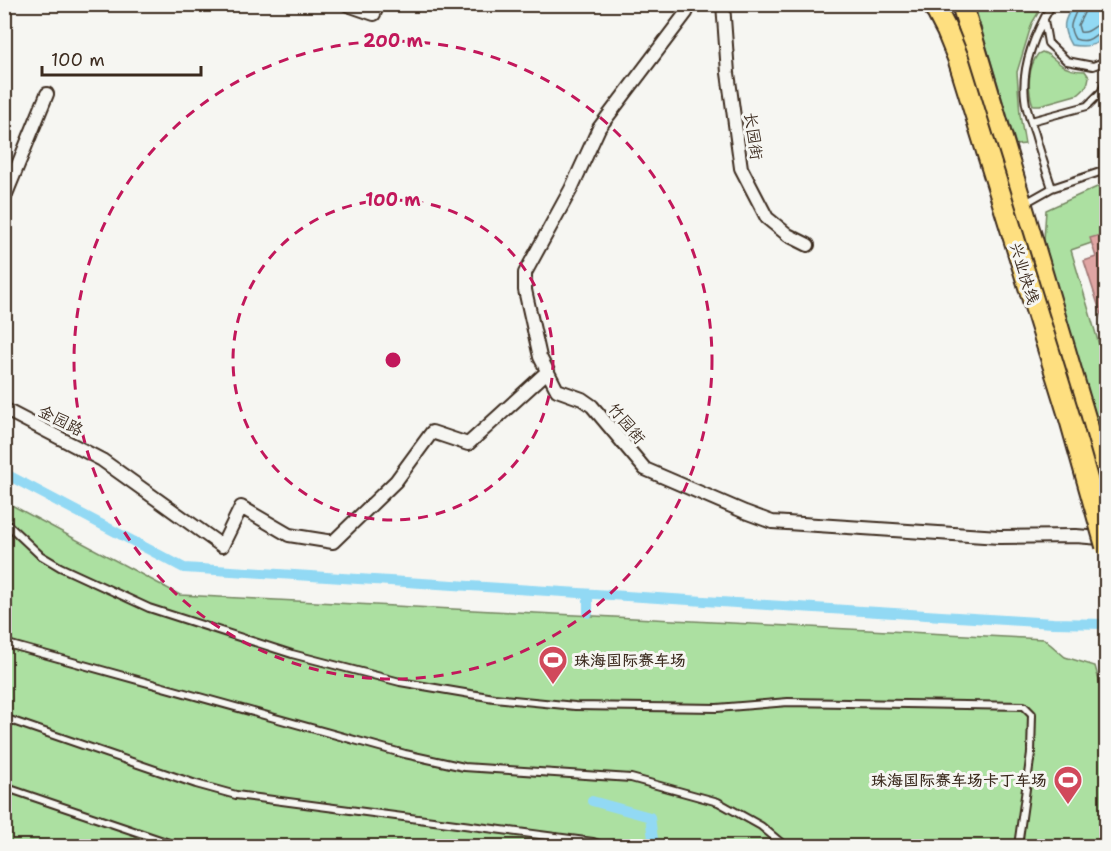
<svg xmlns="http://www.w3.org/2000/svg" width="1111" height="851" font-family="'Shantell Sans','LXGW WenKai TC',sans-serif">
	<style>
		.green { fill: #ace0a1; stroke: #748560; stroke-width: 1.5 }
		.water { fill: #92d9f4; stroke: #6f939e; stroke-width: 1.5 }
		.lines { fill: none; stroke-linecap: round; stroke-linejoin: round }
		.shore { stroke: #5e7074; stroke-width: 1.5 }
		.canal { stroke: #92d9f4; stroke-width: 10 }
		.building { fill: #e0a5a3; stroke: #9d7472; stroke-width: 1.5 }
		.service-casing { stroke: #3b2a1e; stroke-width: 10 }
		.minor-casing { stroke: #3b2a1e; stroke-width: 16 }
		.trunk-casing { stroke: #3b2a1e; stroke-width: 24 }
		.service { stroke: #f6f6f2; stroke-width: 6 }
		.minor { stroke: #f6f6f2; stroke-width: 12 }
		.trunk { stroke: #fedf80; stroke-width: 20 }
		.trunk-bridge-casing { stroke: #3b2a1e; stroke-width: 24; stroke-linecap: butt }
		.trunk-bridge { stroke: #fedf80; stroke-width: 20 }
		.ring { fill: none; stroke: #c2185b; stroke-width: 3; stroke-dasharray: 10 8 }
		.labels { text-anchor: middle; stroke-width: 6; stroke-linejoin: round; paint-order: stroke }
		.street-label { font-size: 16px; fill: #3b2a1e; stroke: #f6f6f2 }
		.poi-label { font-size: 16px; font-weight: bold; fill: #3b2a1e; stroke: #f6f6f2; text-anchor: start }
		.centre { fill: #c2185b; stroke: #f6f6f2; stroke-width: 3 }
		.ring-label { font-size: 18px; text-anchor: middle; font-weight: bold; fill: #c2185b; stroke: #f6f6f2; stroke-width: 6; stroke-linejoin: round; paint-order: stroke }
	</style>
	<rect width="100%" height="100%" fill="#f6f6f2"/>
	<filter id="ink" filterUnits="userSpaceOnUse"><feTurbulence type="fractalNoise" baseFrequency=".0167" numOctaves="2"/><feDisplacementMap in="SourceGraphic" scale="12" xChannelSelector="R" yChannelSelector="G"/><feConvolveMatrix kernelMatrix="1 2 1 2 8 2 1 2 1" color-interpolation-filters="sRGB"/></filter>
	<g filter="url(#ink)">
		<path class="green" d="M974 5H1043L1032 23 1017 72 1020 115 1025 144 1016 145Z
			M1042 52C1050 54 1053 59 1060 64 1067 70 1076 71 1085 71L1089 77C1088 85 1085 89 1079 94L1040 105H1033C1027 89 1028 67 1038 54Z
			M1106 183V238L1071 250 1106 368V471L1080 381 1044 240 1046 210Z
			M4 501 180 595 1044 639 1065 657 1095 666 1106 705V846H5Z"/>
		<path class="water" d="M1074 5H1106C1107 13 1109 27 1106 34 1099 47 1083 47 1071 45 1061 28 1063 20 1074 5Z"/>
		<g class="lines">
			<path class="shore" d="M1078 4C1076 19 1065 23 1075 39 1093 45 1093 32 1106 30
				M1086 4 1085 11 1078 25 1080 32C1091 34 1095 23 1106 22"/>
			<path class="canal" d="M4 473 184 568 1053 623 1106 624
				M588 594V613
				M592 801 650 817 654 846"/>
		</g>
		<path class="building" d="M1107 233V333L1084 261 1096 257 1090 238Z"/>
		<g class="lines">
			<g class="service-casing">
				<path id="service" d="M1044 20 1048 43 1067 61 1093 66 1106 61
					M1031 121 1087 106 1102 91 1106 79
					M1052 188C1046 170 1040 152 1035 134 1031 122 1026 110 1025 98 1021 65 1036 32 1052 4
					M1027 202 1052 188 1106 170
					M4 521 40 555 60 567 149 608 292 654 400 682 494 698 575 706 717 708 788 702 1024 706 1032 714 1031 753 1018 846
					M4 643 405 754 464 767 631 778 718 802 761 826 785 846
					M4 718 196 784 236 795 593 842 604 846
					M4 787 178 846"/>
			</g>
			<g class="minor-casing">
				<path id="minor" d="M690 4 686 13 599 128 571 189 525 273V290L540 357 557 390 582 399 592 406 645 469 745 512 772 522 999 537 1076 536 1100 538
					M723 4 728 73 741 168 767 218 788 235 808 245
					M348 5 374 14 378 4
					M4 199 47 94
					M4 409 102 460 222 546 241 507 289 535 333 542 396 481 432 432 468 444 548 371"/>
			</g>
			<g class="trunk-casing">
				<path id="trunk" d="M962 4 1106 488"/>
			</g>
			<use href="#service" class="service"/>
			<use href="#minor" class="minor"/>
			<use href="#trunk" class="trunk"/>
			<g class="trunk-bridge-casing">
				<path id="trunk-bridge" d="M933 4 947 31 958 58 1070 419 1106 546"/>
			</g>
			<use href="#trunk-bridge" class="trunk-bridge"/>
		</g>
	</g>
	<g class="ring">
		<circle cx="393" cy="360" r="160"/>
		<circle cx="393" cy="360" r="319"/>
	</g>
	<defs>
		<g id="stadium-pin" transform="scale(1.5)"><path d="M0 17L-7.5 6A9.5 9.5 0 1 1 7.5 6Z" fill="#d1495b" stroke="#f6f6f2"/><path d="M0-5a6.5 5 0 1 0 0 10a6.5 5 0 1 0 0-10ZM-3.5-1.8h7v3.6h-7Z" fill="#fff"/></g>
	</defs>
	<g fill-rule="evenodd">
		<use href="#stadium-pin" x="553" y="660"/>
		<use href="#stadium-pin" x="1068" y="780"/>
	</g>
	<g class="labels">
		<g class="street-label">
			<text transform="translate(754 136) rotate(82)" y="6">长园街</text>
			<text transform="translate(1025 273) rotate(73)" y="6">兴业快线</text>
			<text transform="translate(61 420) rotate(27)" y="6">金园路</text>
			<text transform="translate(627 423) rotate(50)" y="6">竹园街</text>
		</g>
		<g class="poi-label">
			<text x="574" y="666">珠海国际赛车场</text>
			<text x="1047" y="786" text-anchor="end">珠海国际赛车场卡丁车场</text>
		</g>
	</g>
	<circle cx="393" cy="360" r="9" class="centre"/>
	<g class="ring-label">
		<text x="393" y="47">200 m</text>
		<text x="393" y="206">100 m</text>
	</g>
	<rect width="1111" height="851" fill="none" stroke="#f6f6f2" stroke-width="24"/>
	<rect x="12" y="12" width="1087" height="827" fill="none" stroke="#3b2a1e" stroke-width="2" filter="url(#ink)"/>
	<path d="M42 66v9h159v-9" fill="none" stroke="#3b2a1e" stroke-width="3"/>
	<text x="51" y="66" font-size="18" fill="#3b2a1e" stroke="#f6f6f2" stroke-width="4.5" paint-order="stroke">100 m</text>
</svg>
